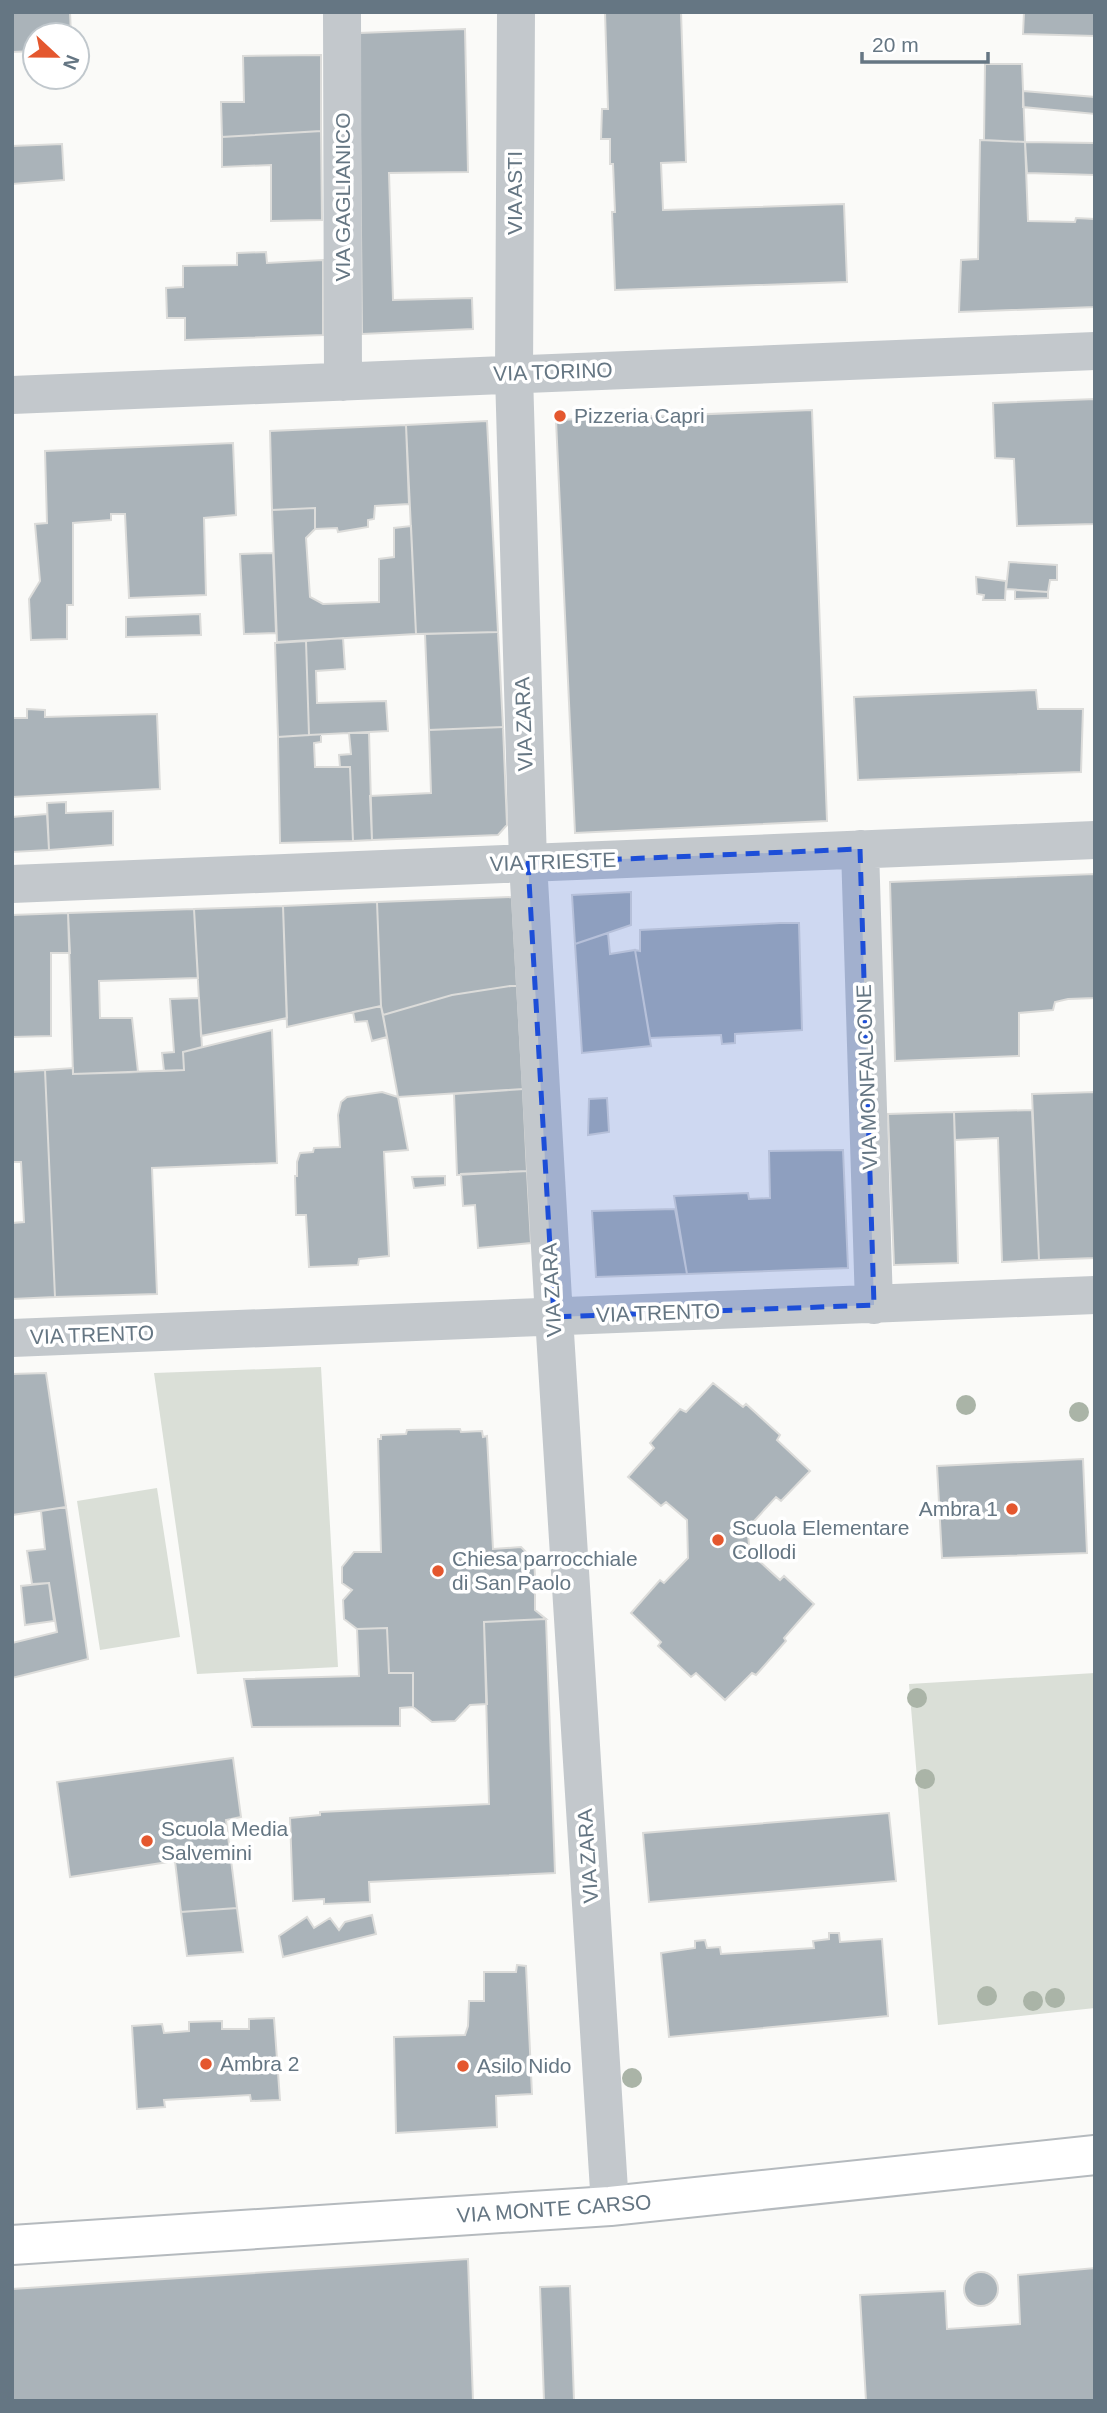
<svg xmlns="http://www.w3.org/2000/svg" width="1107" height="2413" font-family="Arial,sans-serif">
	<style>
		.green { fill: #dadfd7 }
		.building { fill: #aab3b9; stroke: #dcdcda; stroke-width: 2 }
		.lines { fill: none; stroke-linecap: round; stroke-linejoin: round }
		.major-casing { stroke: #b5babe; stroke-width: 42 }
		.minor { stroke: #c3c8cc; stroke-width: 38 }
		.major { stroke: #fff; stroke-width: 38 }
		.tree { fill: #aab4a7 }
		.marked { fill: #1d4ed8; fill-opacity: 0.2; stroke: #1d4ed8; stroke-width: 5; stroke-dasharray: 14 9; stroke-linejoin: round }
		.poi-dot { fill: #e4572e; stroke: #fff; stroke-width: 2.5 }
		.labels { text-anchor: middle; stroke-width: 7; stroke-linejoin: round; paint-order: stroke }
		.street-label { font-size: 21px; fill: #657683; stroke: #fff }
		.poi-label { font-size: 21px; fill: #657683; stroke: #fff; text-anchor: start }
	</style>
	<rect width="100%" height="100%" fill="#fafaf8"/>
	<path class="green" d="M321 1367 338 1667 197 1674 154 1373Z
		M157 1488 180 1637 100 1650 77 1501Z
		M1095 1673V2008L938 2025 909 1684Z"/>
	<path class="building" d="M12 12H70L71 35H35V51L12 52Z
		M605 12H681L686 162 661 163 663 210 844 204 847 282 615 290 612 212H615L613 164H610V139H601L602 109H608Z
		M1024 12H1095V36L1023 34Z
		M465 29 468 172 389 173 393 300 472 298 473 329 362 334 359 33Z
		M321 55V131L222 137 221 102H244L243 56Z
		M985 64H1022L1025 142 984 140Z
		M1023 91 1095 97V114L1023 107Z
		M321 131 322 220 271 221V165L222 167V137Z
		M980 140 1025 142 1028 221 1075 222 1076 218 1095 219V307L959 312 961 260 978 259Z
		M1025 142 1095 143V175L1027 173Z
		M62 144 64 180 12 184V146Z
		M266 252 267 263 323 260V335L185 340V318H167L166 288 183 287V266L237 265V253Z
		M1095 399V524L1017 526 1014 459 995 458 993 403Z
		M812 410 827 821 575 833 556 420Z
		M487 421 498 632 416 634 406 425Z
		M406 425 409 504 375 506 374 519 368 520V527L338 532 337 528 315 529V508L272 510 270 431Z
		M233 443 236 515 204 518 206 595 129 598 125 514H111V520L73 523V605H67V639L31 640 29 599 40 581 35 524 47 523 45 451Z
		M315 508V529L306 538 310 597 323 604 379 602V559L394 557V528L411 526 416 634 277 642 272 510Z
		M273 553 276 633 244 634 240 554Z
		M1009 562 1057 565V580H1050L1048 592 1006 589Z
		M976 577 1006 581 1005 600H983L984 595 977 594Z
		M1015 590 1048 592V598L1015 599Z
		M200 614 201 635 126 637V617Z
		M498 632 503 727 429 730 425 634Z
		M343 638 345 669 316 671 317 703 386 701 388 731 309 735 306 641Z
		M306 641 309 735 278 737 275 643Z
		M1036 690 1038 709H1083L1081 772 858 780 854 697Z
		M27 709 45 710V717L157 714 160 789 12 797V718H27Z
		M503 727 507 825 498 835 372 840 370 796 431 793 429 730Z
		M369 732 372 840 353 841 350 767H340L339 755 351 754 349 733Z
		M309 735H321V742L314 743 315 767H350L353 841 280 843 278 737Z
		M66 802V813L113 811V845L49 850 47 803Z
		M47 814 49 850 12 852V817Z
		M1095 874V998L1068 999 1055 1002 1053 1010 1019 1013V1056L895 1061 890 882Z
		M631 892V925L575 944 572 895Z
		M512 897 517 985 452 995 383 1015 381 1006 377 902Z
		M377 902 381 1006 287 1027 283 906Z
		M283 906 287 1018 201 1036 194 909Z
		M194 909 198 978 99 981 100 1018H132L138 1072 73 1074 68 913Z
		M68 913 70 953H51V1036L12 1037V915Z
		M780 923H799L802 1030 735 1034V1043L722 1044 721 1035 650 1038 635 950 640 951V930Z
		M608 933 610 954 635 950 651 1046 582 1053 575 944Z
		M517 985 523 1089 398 1097 383 1015 452 995Z
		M199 998 202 1047 183 1052 184 1070 164 1071 162 1053 174 1052 170 999Z
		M381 1006 387 1037 372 1041 367 1021 355 1022 353 1012Z
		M272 1030 277 1163 152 1168 157 1294 55 1297 45 1070 73 1068V1074L184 1070 183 1052Z
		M45 1070 55 1297 12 1299V1223L24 1222 21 1162H12V1072Z
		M523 1089 527 1171 457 1175 454 1094Z
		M382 1092 398 1097 408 1150 384 1152 389 1256 359 1259 358 1265 309 1267 306 1215H296L295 1176H297V1162L300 1153 313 1152 314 1148 340 1147 338 1115 341 1102 347 1097Z
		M1095 1092V1258L1039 1260 1032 1094Z
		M607 1098 609 1132 588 1135 589 1099Z
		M1032 1110 1039 1260 1002 1262 998 1138 955 1140 954 1112Z
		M954 1112 958 1263 894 1265 888 1114Z
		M843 1150 848 1268 687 1274 674 1196 748 1193 749 1199 770 1198 769 1151Z
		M527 1171 531 1243 478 1248 475 1205 463 1206 461 1174Z
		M445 1176V1185L414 1188 412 1177Z
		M675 1209 687 1274 596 1277 592 1211Z
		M46 1373 66 1507 12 1515V1374Z
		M713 1383 743 1407 746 1404 780 1435 777 1440 810 1471 781 1501 776 1497 745 1531 748 1534 749 1545 746 1549 780 1580 784 1576 814 1604 784 1638 786 1641 756 1675 752 1673 725 1700 696 1673 691 1677 658 1646 661 1642 631 1613 660 1580 664 1583 688 1558 687 1520 666 1502 661 1506 628 1477 654 1448 650 1443 680 1409 686 1412Z
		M460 1429 461 1432 482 1431 483 1437 487 1436 493 1549 521 1547 534 1560 535 1576 525 1585 535 1594V1610L546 1619 484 1622 487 1704 470 1705 455 1721 432 1722 413 1707V1673H389L387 1628 357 1629 344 1619 343 1600 352 1590 342 1583V1567L354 1552H381L378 1439H381V1435L406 1434 407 1430Z
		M1083 1459 1087 1553 942 1558 937 1466Z
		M66 1507 88 1659 12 1678V1643L57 1632 49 1583 32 1584 27 1551 45 1549 41 1511Z
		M49 1583 54 1621 25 1625 21 1586Z
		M546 1619 555 1873 369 1882 370 1902 324 1904V1899L293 1901 290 1818 320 1815V1812L489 1804 484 1622Z
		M387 1628 389 1673H413V1707L400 1708V1726L252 1727 244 1679 359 1676 357 1629Z
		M233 1758 241 1817 226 1820 237 1908 181 1912 175 1861 70 1877 57 1782Z
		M889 1813 896 1881 649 1902 643 1833Z
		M237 1908 243 1952 187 1956 181 1912Z
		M372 1915 376 1934 283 1957 279 1936 307 1917 314 1928 330 1918 339 1930 345 1922Z
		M829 1933H839L840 1942 882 1939 888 2016 669 2037 661 1953 695 1948V1941L705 1940 707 1948 720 1947 721 1954 814 1948 813 1941 829 1939Z
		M517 1965 526 1966 532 2094 496 2096 497 2127 396 2133 394 2037 465 2035 468 2026 469 2001H484V1972H516Z
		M274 2018 280 2100 251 2101 250 2095 164 2100 165 2107 137 2109 132 2026 162 2024 164 2033 189 2031V2022L222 2021V2029H249V2019Z
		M468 2259 473 2401H12V2289Z
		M1095 2268V2401H866L860 2295 945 2291 947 2329 1020 2324 1018 2275Z
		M964 2289a17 17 0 1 1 34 0a17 17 0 1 1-34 0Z
		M570 2286 574 2401H544L540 2287Z"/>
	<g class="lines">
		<g class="major-casing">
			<path id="major" d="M12 2245 610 2206 1095 2155"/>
		</g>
		<path class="minor" d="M342 12 343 382
			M516 12 514 374 528 863 554 1317 610 2206
			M12 395 1095 351
			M860 849 874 1305
			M12 884 1095 840
			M12 1338 1095 1295"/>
		<use href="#major" class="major"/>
	</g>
	<g class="tree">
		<circle cx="966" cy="1405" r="10"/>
		<circle cx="1079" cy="1412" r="10"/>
		<circle cx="917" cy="1698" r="10"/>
		<circle cx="925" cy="1779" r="10"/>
		<circle cx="987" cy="1996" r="10"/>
		<circle cx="1055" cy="1998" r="10"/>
		<circle cx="1033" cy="2001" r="10"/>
		<circle cx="632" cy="2078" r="10"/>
	</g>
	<path class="marked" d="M860 849 874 1305 554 1317 528 863Z"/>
	<g class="poi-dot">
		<circle cx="560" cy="416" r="7"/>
		<circle cx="1012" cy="1509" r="7"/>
		<circle cx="718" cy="1540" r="7"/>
		<circle cx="438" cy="1571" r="7"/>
		<circle cx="147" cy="1841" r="7"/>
		<circle cx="206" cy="2064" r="7"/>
		<circle cx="463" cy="2066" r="7"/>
	</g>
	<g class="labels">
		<g class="street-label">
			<text transform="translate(515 193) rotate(-90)" y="7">VIA ASTI</text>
			<text transform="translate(343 197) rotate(-90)" y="7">VIA GAGLIANICO</text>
			<text transform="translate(553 372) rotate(-2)" y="7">VIA TORINO</text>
			<text transform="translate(524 724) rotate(-92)" y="7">VIA ZARA</text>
			<text transform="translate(553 862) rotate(-2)" y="7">VIA TRIESTE</text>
			<text transform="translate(867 1077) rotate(-92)" y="7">VIA MONFALCONE</text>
			<text transform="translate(552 1290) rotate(-93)" y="7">VIA ZARA</text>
			<text transform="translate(658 1313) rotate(-2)" y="7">VIA TRENTO</text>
			<text transform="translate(92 1335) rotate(-2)" y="7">VIA TRENTO</text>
			<text transform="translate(588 1856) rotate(-94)" y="7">VIA ZARA</text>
			<text transform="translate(554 2209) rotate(-4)" y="7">VIA MONTE CARSO</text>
		</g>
		<g class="poi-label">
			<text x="574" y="423">Pizzeria Capri</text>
			<text x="998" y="1516" text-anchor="end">Ambra 1</text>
			<text x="732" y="1535">Scuola Elementare<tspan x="732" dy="24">Collodi</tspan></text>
			<text x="452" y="1566">Chiesa parrocchiale<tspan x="452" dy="24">di San Paolo</tspan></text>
			<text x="161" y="1836">Scuola Media<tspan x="161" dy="24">Salvemini</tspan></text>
			<text x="220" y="2071">Ambra 2</text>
			<text x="477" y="2073">Asilo Nido</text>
		</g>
	</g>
	<rect width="1107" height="2413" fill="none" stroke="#657683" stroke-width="28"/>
	<g transform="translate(56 56) rotate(112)"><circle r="33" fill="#ffffff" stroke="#c1c8cd" stroke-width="2"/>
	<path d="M0-5L12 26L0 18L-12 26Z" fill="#e4572e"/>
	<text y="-10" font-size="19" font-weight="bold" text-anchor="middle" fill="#657683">N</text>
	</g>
	<path d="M862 52v10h126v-10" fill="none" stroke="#657683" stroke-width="3.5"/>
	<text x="872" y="52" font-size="21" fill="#657683" stroke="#ffffff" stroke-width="5" paint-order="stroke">20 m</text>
</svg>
